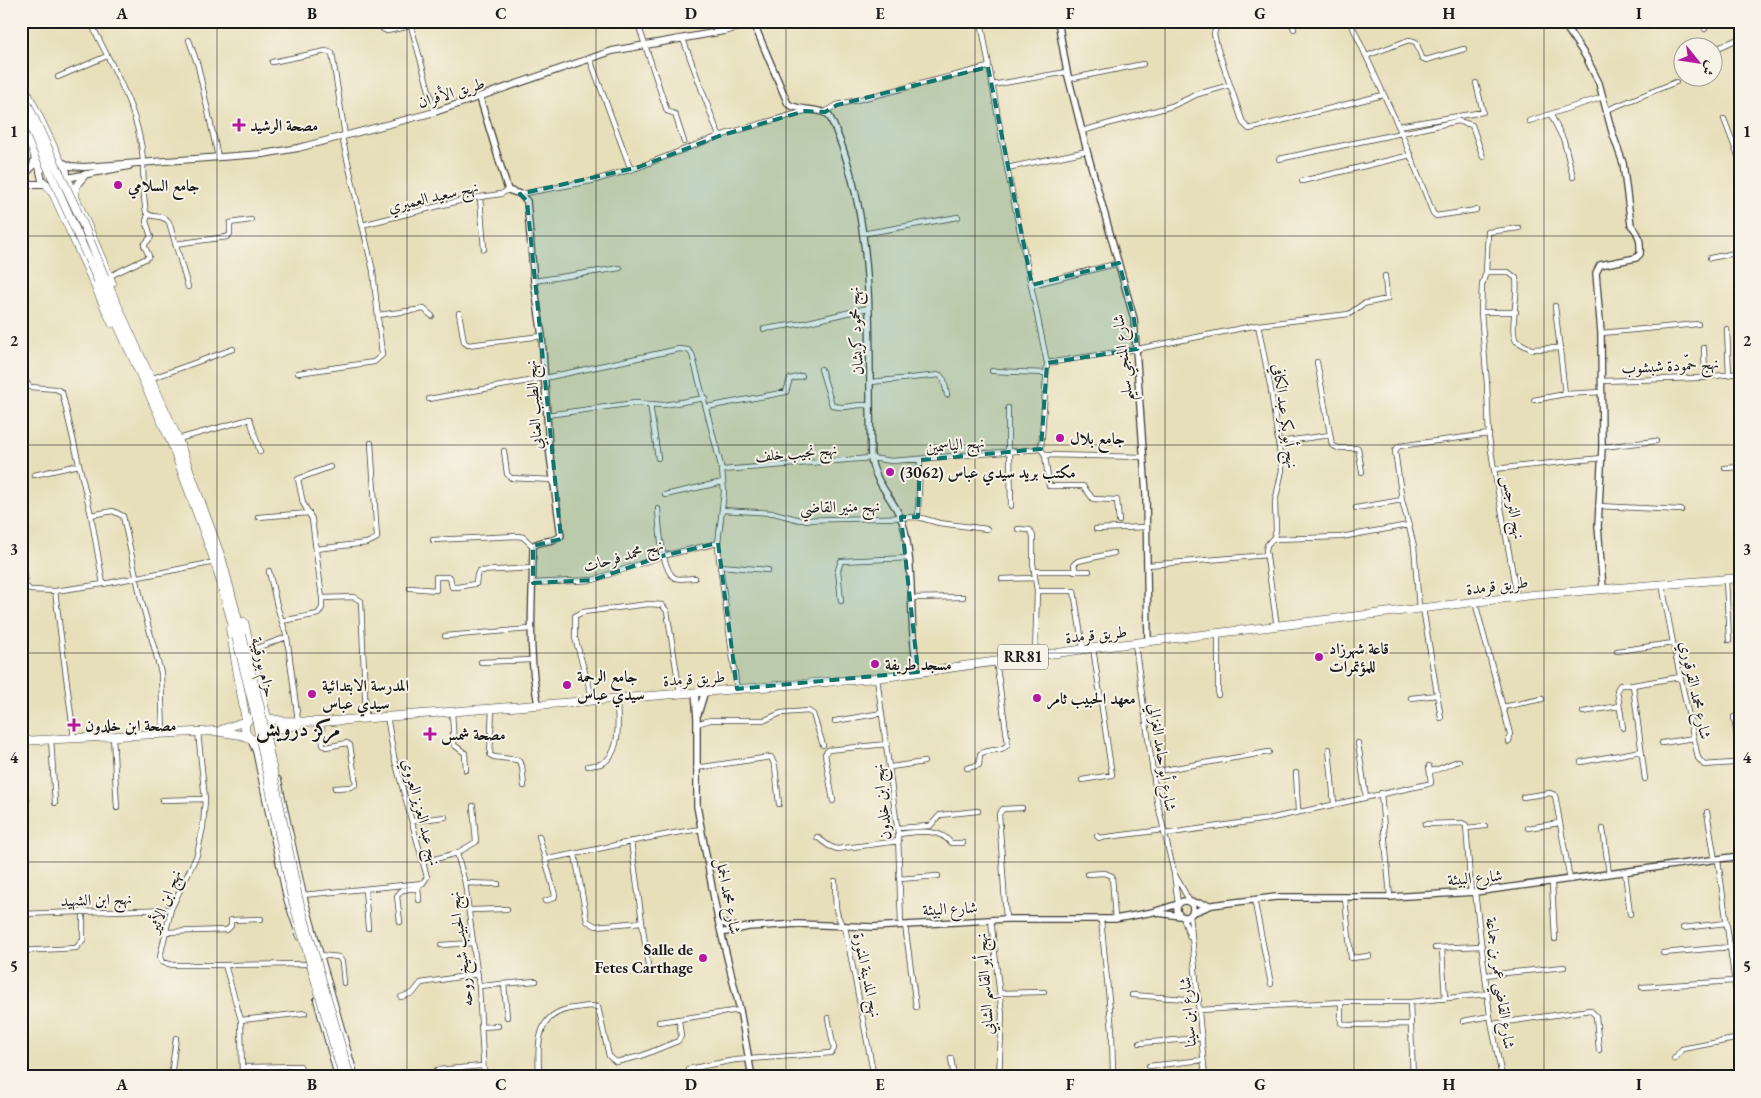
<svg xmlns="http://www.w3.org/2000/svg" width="1761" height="1098" font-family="'EB Garamond',Amiri,serif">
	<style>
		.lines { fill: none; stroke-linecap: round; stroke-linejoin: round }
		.minor-casing { stroke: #3a3934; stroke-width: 6 }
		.tertiary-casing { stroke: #3a3934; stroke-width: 8 }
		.secondary-casing { stroke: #3a3934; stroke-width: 8 }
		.primary-casing { stroke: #3a3934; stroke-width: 9 }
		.trunk-casing { stroke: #3a3934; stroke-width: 9 }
		.minor { stroke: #fff; stroke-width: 4.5 }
		.tertiary { stroke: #fff; stroke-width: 5.5 }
		.secondary { stroke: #fff; stroke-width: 6 }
		.primary { stroke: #fff; stroke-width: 8 }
		.trunk { stroke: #fff; stroke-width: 8 }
		.trunk-bridge-casing { stroke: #3a3934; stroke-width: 9; stroke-linecap: butt }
		.trunk-bridge { stroke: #fff; stroke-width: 8 }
		.marked { fill: #0f766e; fill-opacity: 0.2; stroke: #0f766e; stroke-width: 4; stroke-dasharray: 10 6; stroke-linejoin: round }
		.grid { fill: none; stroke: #1c1c1c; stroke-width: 1; stroke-opacity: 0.55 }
		.poi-dot { fill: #b5179e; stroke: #f7f3e8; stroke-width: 2 }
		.labels { text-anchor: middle; stroke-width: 4; stroke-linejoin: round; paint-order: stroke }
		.shield { fill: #f7f3e8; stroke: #5e5c59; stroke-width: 1 }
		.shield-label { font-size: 15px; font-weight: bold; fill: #1c1c1c }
		.street-label { font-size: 16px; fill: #1c1c1c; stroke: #f7f3e8 }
		.poi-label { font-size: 16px; font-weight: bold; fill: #1c1c1c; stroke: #f7f3e8; text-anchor: start }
		.district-label { font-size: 21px; font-weight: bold; fill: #1c1c1c; stroke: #f7f3e8 }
		.neatline { fill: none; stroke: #1c1c1c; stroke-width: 2 }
		.grid-label { font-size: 16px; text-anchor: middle; font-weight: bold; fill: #1c1c1c }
	</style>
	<rect width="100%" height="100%" fill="#f7f3e8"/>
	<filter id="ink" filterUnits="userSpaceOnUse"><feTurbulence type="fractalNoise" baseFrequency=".02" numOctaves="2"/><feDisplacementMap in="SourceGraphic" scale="10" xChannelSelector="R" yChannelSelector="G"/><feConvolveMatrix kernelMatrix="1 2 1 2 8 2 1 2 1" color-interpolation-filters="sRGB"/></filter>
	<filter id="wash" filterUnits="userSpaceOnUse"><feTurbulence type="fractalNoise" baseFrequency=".0096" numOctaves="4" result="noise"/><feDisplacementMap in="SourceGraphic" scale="20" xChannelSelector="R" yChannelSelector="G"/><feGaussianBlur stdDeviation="1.12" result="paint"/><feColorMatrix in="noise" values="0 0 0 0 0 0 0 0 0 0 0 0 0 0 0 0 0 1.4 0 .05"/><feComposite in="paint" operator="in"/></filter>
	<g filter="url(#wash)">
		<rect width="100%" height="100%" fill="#e7dfb9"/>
	</g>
	<g filter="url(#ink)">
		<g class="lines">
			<g class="minor-casing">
				<path id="minor" d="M90 21C108 59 132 98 140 139 146 162 141 188 146 212 152 220 162 213 169 222L188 287
					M381 21 383 29 387 31 411 26 435 112
					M637 21 667 111 675 114 684 142
					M981 21 1007 168 1047 363 1041 449 1045 455 1144 457
					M1218 21 1214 34 1217 47 1243 123 1249 129 1383 95
					M1291 21 1294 29
					M1350 21 1401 132 1433 213 1436 216 1476 210
					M1701 21 1705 29
					M1569 30 1588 21
					M683 39 719 136
					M189 40 198 66 218 157
					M1714 50 1740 38
					M1366 56 1409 40 1416 42 1422 58 1426 60 1464 49
					M590 59 631 170
					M272 62 326 51 332 53 345 136
					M58 77 107 56
					M1069 79 1143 64
					M992 85 1067 72
					M1607 110 1676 82
					M825 112 837 105 988 67
					M1551 115 1564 141 1573 177
					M1724 119 1740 161
					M1529 121 1603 97
					M1398 126 1483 112 1476 83
					M1082 131 1172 106 1198 94 1230 85
					M1279 159 1458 121 1472 125 1483 157
					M1007 168 1087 151
					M1302 181 1411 155
					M520 194 592 181 639 167 719 136 805 111
					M480 197 484 249
					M362 225 467 199 501 194 508 190
					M1519 228 1488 232 1486 272H1508L1516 278C1519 295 1509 330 1516 341L1531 349 1559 348
					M862 234 958 217
					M175 244 227 237 230 234V223L251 220
					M1710 258 1740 252
					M1486 272 1482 285 1481 312H1516
					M110 276 147 258 149 256 144 245 151 237 146 221 148 215
					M534 281 620 268
					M1032 285 1119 263
					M1555 306 1565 394
					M1481 312 1487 384 1489 438 1494 469
					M459 313 464 342 468 345 542 336
					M378 315 424 309 432 316
					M1258 325 1271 390 1282 470 1275 502 1276 531 1274 537 1267 545 1266 551 1277 627
					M764 329 804 323 868 308
					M1727 329 1729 375
					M1601 333 1698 324
					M1704 348 1705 378
					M1317 362 1332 445 1338 448H1358L1362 472
					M1047 363 1137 349 1258 325 1349 314 1363 304 1387 299 1385 276
					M21 368 25 381 30 387 56 389 62 392 91 515 113 511 123 516 141 599 161 673 163 733
					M821 369 832 405C843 411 858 402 870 406
					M992 371 1046 373
					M298 373 374 362 382 355 373 271 342 137
					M150 379 233 349
					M1601 381 1698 378 1740 373
					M871 382 940 375 944 380 947 395
					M429 399 545 378 679 349 688 350 692 354 722 470 724 492 718 543 719 558 737 689
					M1534 400 1565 394 1602 392
					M650 404 658 458
					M707 407 786 392 790 379 802 376
					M547 415 635 403 664 405 705 398
					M178 439 250 419 260 452
					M1279 442 1330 435
					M1602 447 1656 441
					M504 451 507 474 511 478 553 480
					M1008 453V408
					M1010 453 1011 506
					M1045 455 1049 486H1083L1093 499 1117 500 1119 521
					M1725 468 1740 467
					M722 470 871 458 892 461 1041 449
					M34 475 79 465
					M665 495 723 482
					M1598 506 1681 510
					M1356 508 1402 500
					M658 509C659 524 661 570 675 578 680 580 690 578 695 578
					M722 510 774 513 800 520 918 517 920 460
					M91 515 103 584 215 562
					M258 517 309 513
					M918 517 939 523 987 529
					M1018 529 1030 530 1033 536V563L1037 591 1035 655
					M1096 529 1147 527
					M1273 539 1341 537 1409 525
					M433 540 518 536 523 537 533 546
					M316 549 367 543 377 538 371 443
					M21 553 25 585 30 590 55 591 103 584
					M1148 565 1267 555
					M720 566 768 570
					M1075 570 1074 564 1078 561 1114 553
					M269 571 277 606 287 637 298 721
					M1034 571H1089
					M1002 579 1035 578
					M1726 579 1729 640
					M533 583 593 580 662 556 718 543
					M1662 584 1673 643 1698 758 1704 765 1733 763 1740 766
					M410 588 436 590V577H450L452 587C461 588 467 584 476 584L477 575 479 571 533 568
					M55 591 74 738
					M1037 591H1074L1083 649
					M1517 597 1494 469 1602 458
					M322 598 312 519 303 503 298 479 330 467
					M910 598 963 597
					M841 601 838 570 841 561 909 558
					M1475 602 1510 734 1509 742
					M1419 608 1414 546 1402 500 1395 451 1399 446 1489 434
					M1423 608 1441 718
					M282 621 318 614 322 608V598L354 597 361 601 366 718
					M1218 634V695
					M445 636 530 629
					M1135 644 1157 801 1174 873
					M251 650 287 637
					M1617 651 1673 643
					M481 662 531 660
					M877 678 898 834 901 925
					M1411 698 1437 695
					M593 700 575 638V616L583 612 649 604 662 605 667 611 680 693
					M1503 707 1542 699
					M492 708 490 755 494 757 518 760 522 766 524 786
					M452 711 454 745 465 753 466 770
					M1583 712 1619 706
					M1734 717 1740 757
					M835 721 882 713
					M321 722 323 745 326 747 347 743 350 745 356 784 351 787 335 788
					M697 724 710 720H765L781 713 808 711 813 714 823 745
					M1623 728 1617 690 1620 685H1633
					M198 732 205 799 203 827 197 855 171 909 160 957 162 962 173 965H225L241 1020 242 1077
					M21 733 23 741
					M113 736 117 808
					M51 739 55 803
					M1358 743 1366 797
					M1662 743 1694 738
					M1329 749 1334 803
					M1581 762 1641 751
					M588 766C595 765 603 765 607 760 622 746 617 716 617 698
					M891 767 924 762
					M696 768 771 757 775 766 779 804
					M967 768 979 765 980 754C989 748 1002 753 1008 744L996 661
					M1430 771C1440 770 1448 764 1459 761
					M1152 772 1269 752
					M1296 773 1298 811
					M1645 779 1633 685 1680 677
					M1082 780 1112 775 1093 648
					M1381 793 1390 897
					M1523 797 1550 793 1555 795 1570 880
					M162 800 205 799
					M21 801 27 800
					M833 801 825 754 828 750 887 744
					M1707 812 1715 860
					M413 821 445 817
					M21 823H25
					M1425 824 1462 823 1466 825 1471 893
					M898 828 930 826 940 815 978 811
					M1467 828 1485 826
					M1528 828 1559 823
					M1603 829 1609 874
					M898 834C917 832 938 827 951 843H963
					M1164 834 1268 819 1428 784 1431 783 1429 766
					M539 836 555 895 554 898 545 901
					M1097 836 1099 838 1163 830
					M817 837 829 846 837 849 899 841
					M631 841 649 973
					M457 853 476 842 473 806
					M575 855 587 921 596 926 642 922
					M546 859C599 851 649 835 702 829
					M1718 860 1740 1020
					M424 862 457 853 465 883 479 986 484 1077
					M1625 872 1630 914
					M1088 874 1105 873 1112 876 1115 919
					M899 879 938 876
					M835 881C836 896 833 917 845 927L874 1077
					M465 883 498 884
					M1552 883 1555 939
					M418 888 419 900
					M365 889 368 928
					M1475 892 1490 1016 1502 1077
					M303 895 423 883 427 877 394 757 387 716
					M1345 898 1351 958 1369 956
					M1254 899 1271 984
					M1178 904 1174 873 1190 902
					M469 910 507 909
					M21 914 171 909
					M1190 915 1205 1077
					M1183 917 1190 937
					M1006 919 999 814 1003 809 1022 808
					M991 920 1002 1014 999 1077
					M1101 920 1112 1030 1113 1077
					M400 922 397 896 402 890 418 888 423 883
					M905 925 916 1007
					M1683 928 1726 923
					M164 932 227 930 231 926V920L261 919
					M441 945 472 943
					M1435 948 1482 946
					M1442 949 1445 999
					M21 951 76 948 83 940V911
					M1663 953 1730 947
					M320 955 339 957 342 962 344 983
					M225 965 308 964
					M1485 975 1564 967
					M504 984 507 1017
					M479 986 536 981
					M1642 987 1734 981
					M1000 993 1044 992
					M1132 995 1199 1000
					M401 997 413 993 421 983 478 974
					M1341 1002V1023L1347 1025 1410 1024
					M1410 1002 1413 1077
					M1200 1010 1341 1002H1410L1487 994
					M241 1020 305 1013
					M1463 1021 1490 1016
					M659 1022 740 1010
					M1492 1024 1590 1010 1596 1016 1599 1050
					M481 1027 498 1026
					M1140 1043 1202 1038
					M951 1058 954 1077
					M1674 1059 1682 1049 1740 1038
					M1149 1066 1203 1060
					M242 1067 300 1066 305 1077
					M688 1069 735 1060 831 1053 834 1049 828 1018
					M437 1070 482 1066
					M898 1072 899 1077
					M483 1074 577 1077
					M539 1076C538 1044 535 1012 575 1008 582 1007 590 1005 598 1007L609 1056 616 1062 641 1056 678 1041 681 1036 679 1020
					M171 1077 176 1038
					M827 1077 848 1074"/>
			</g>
			<g class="tertiary-casing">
				<path id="tertiary" d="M1058 21 1067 72 1087 151 1134 319 1146 494 1148 642
					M1562 21 1586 57 1599 83 1612 132 1623 163 1631 225C1639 233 1641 241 1640 254L1636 258 1600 265 1596 273 1601 333 1602 447 1598 526 1603 588
					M754 24 788 104C802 112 817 107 829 115 880 221 867 345 871 458 875 486 899 503 905 531 915 577 908 625 918 672
					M480 98 508 190 520 194 527 201 534 281 542 336 549 448 561 536C554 543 542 539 533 546 533 602 527 647 538 704
					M695 692 697 719V806L718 920 740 1010 752 1077
					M698 714 705 691
					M1177 909a8 8 0 1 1 16 0a8 8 0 1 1-16 0Z
					M1190 902 1210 905
					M1158 913 1180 916
					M1192 913 1212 905 1276 897H1390L1475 892 1740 856
					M718 920 727 925 736 927
					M721 933 748 927 798 924 873 927 1006 919H1115L1153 912 1178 904"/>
			</g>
			<g class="secondary-casing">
				<path id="secondary" d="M57 160 70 166 84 167 263 154 298 148 435 112 612 51 724 31 763 21
					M64 164 67 172 66 180
					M42 167 40 172 42 180 50 186
					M22 178 33 166 35 155
					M67 178 129 166
					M21 184H45
					M75 195 77 185 86 174
					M251 740 256 751 287 899 300 937
					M278 780 303 895 355 1077
					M317 1000 338 1077"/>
			</g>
			<g class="primary-casing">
				<path id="primary" d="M245 728a13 13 0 1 1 26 0a13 13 0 1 1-26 0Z
					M267 718 282 721 321 722 877 678 1093 648 1532 595 1740 578
					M221 730 246 721
					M270 733 275 729 298 725
					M21 741 214 731 241 735 249 738"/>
			</g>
			<g class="trunk-casing">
				<path id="trunk" d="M21 80 60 161
					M21 123 41 169
					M67 178 112 283
					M47 185 54 195 112 323
					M105 278 178 439 222 560 242 635
					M98 281 171 442 215 562 236 637
					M244 622 267 718
					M230 629 246 721"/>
			</g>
			<use href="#minor" class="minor"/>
			<use href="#tertiary" class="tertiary"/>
			<use href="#secondary" class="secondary"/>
			<use href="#primary" class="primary"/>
			<use href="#trunk" class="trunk"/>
			<g class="trunk-bridge-casing">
				<path id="trunk-bridge" d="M21 90 84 226 105 278
					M21 106 98 281
					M242 635 260 707 298 897 350 1077
					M236 637 254 709 292 898 343 1077"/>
			</g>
			<use href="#trunk-bridge" class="trunk-bridge"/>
		</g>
	</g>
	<path class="marked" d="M988 67 1032 285 1119 263 1134 319 1137 349 1047 363 1041 449 920 460 918 517H901L918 672 737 689 718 543 662 556 593 580 533 583V546L561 539 527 201 520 194 639 167 719 136 805 111 825 112 837 105Z"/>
	<path class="grid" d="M217 21V1077M407 21V1077M596 21V1077M786 21V1077M975 21V1077M1165 21V1077M1354 21V1077M1544 21V1077M21 236H1740M21 445H1740M21 653H1740M21 862H1740"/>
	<g class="poi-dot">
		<path d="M236.5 117.5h5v5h5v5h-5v5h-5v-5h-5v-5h5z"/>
		<circle cx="118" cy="185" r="5"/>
		<circle cx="1060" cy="438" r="5"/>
		<circle cx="890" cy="472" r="5"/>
		<circle cx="1319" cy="657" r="5"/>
		<circle cx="875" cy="664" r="5"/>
		<circle cx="567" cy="685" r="5"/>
		<circle cx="312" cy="694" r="5"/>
		<circle cx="1037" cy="698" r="5"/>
		<path d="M71.5 717.5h5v5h5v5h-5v5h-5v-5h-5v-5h5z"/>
		<path d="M427.5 726.5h5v5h5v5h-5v5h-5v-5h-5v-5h5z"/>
		<circle cx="703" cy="958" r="5"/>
	</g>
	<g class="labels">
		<rect class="shield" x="998" y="644.5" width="50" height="25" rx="4"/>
		<g class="shield-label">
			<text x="1023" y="662">RR81</text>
		</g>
		<g class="street-label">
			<text transform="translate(451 92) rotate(-17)" y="6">طريق الأفران</text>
			<text transform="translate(433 196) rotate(-13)" y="6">نهج سعيد العميري</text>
			<text transform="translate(855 331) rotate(-93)" y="6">نهج محمود كريشان</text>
			<text transform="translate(1122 358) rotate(-96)" y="6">شارع المنجي سليم</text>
			<text transform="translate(1670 365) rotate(-3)" y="6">نهج حمّودة شبشوب</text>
			<text transform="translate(533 405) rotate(-94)" y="6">نهج الطيب العنابي</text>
			<text transform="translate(1286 416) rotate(82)" y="6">نهج أبو بكر عبد الكافي</text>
			<text transform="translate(955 444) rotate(-5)" y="6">نهج الياسمين</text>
			<text transform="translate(796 452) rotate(-5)" y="6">نهج نجيب خلف</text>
			<text transform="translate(840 506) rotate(-1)" y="6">نهج منير القاضي</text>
			<text transform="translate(1514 507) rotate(79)" y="6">نهج النرجس</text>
			<text transform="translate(623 555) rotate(-16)" y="6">نهج محمد فرحات</text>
			<text transform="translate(1497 585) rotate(-7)" y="6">طريق قرمدة</text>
			<text transform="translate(1096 634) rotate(-6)" y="6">طريق قرمدة</text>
			<text transform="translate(264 667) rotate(77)" y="6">حزام بورقيبة</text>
			<text transform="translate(694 678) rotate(-4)" y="6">طريق قرمدة</text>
			<text transform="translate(1696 690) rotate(78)" y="6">شارع محمد القرقوري</text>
			<text transform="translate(1163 757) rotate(81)" y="6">شارع أبو حامد الغزالي</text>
			<text transform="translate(881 802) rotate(-96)" y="6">نهج ابن خلدون</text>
			<text transform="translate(422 812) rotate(75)" y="6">نهج عبد العزيز العروي</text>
			<text transform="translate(1475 877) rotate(-5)" y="6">شارع البيئة</text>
			<text transform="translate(729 896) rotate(79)" y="6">شارع محمد الجمل</text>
			<text transform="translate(96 899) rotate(-2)" y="6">نهج ابن الشهيد</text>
			<text transform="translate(164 901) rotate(-69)" y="6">نهج ابن الأثير</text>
			<text transform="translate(950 908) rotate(-3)" y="6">شارع البيئة</text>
			<text transform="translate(460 949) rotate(-97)" y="6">نهج الحبيب شيخ روحه</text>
			<text transform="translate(868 975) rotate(78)" y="6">نهج المدينة المنورة</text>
			<text transform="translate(1501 983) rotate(82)" y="6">شارع القاضي عمر بن جماعة</text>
			<text transform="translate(984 984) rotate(-94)" y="6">نهج أبو القاسم الشابي</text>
			<text transform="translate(1187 1012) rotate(-95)" y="6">شارع ابن سينا</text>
		</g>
		<g class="poi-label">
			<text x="250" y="131">مصحة الرشيد</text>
			<text x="128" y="191">جامع السلامي</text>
			<text x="1070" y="444">جامع بلال</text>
			<text x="900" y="478">مكتب بريد سيدي عباس (3062)</text>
			<text x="1329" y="654">قاعة شهرزاد<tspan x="1329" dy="18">للمؤتمرات</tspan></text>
			<text x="885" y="670">مسجد طريفة</text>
			<text x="577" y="682">جامع الرحمة<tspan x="577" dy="18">سيدي عباس</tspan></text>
			<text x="322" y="691">المدرسة الابتدائية<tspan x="322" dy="18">سيدي عباس</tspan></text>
			<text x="1047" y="704">معهد الحبيب ثامر</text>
			<text x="85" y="731">مصحة ابن خلدون</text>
			<text x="441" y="740">مصحة شمس</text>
			<text x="693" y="955" text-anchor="end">Salle de<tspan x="693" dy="18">Fetes Carthage</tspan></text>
		</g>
		<g class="district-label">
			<text x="298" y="736">مركز درويش</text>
		</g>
	</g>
	<rect width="1761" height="1098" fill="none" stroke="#f7f3e8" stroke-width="55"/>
	<g transform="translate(1698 62) rotate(120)"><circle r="24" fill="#f7f3e8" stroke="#9f9d96"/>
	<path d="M0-4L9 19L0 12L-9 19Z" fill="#b5179e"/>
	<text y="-8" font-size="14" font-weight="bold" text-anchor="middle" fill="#1c1c1c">ش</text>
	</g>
	<rect x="28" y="28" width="1706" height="1042" class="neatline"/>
	<g class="grid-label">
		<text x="122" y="19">A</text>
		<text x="312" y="19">B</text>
		<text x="501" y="19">C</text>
		<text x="691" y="19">D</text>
		<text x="880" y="19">E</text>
		<text x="1070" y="19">F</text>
		<text x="1260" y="19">G</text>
		<text x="1449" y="19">H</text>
		<text x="1639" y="19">I</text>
		<text x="14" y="137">1</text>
		<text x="1747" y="137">1</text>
		<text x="14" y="346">2</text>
		<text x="1747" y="346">2</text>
		<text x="14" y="555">3</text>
		<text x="1747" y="555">3</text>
		<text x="14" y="763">4</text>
		<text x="1747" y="763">4</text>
		<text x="14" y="972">5</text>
		<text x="1747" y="972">5</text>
		<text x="122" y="1090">A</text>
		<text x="312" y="1090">B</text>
		<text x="501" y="1090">C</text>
		<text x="691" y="1090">D</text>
		<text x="880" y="1090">E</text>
		<text x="1070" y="1090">F</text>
		<text x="1260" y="1090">G</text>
		<text x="1449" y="1090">H</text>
		<text x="1639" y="1090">I</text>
	</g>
</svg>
